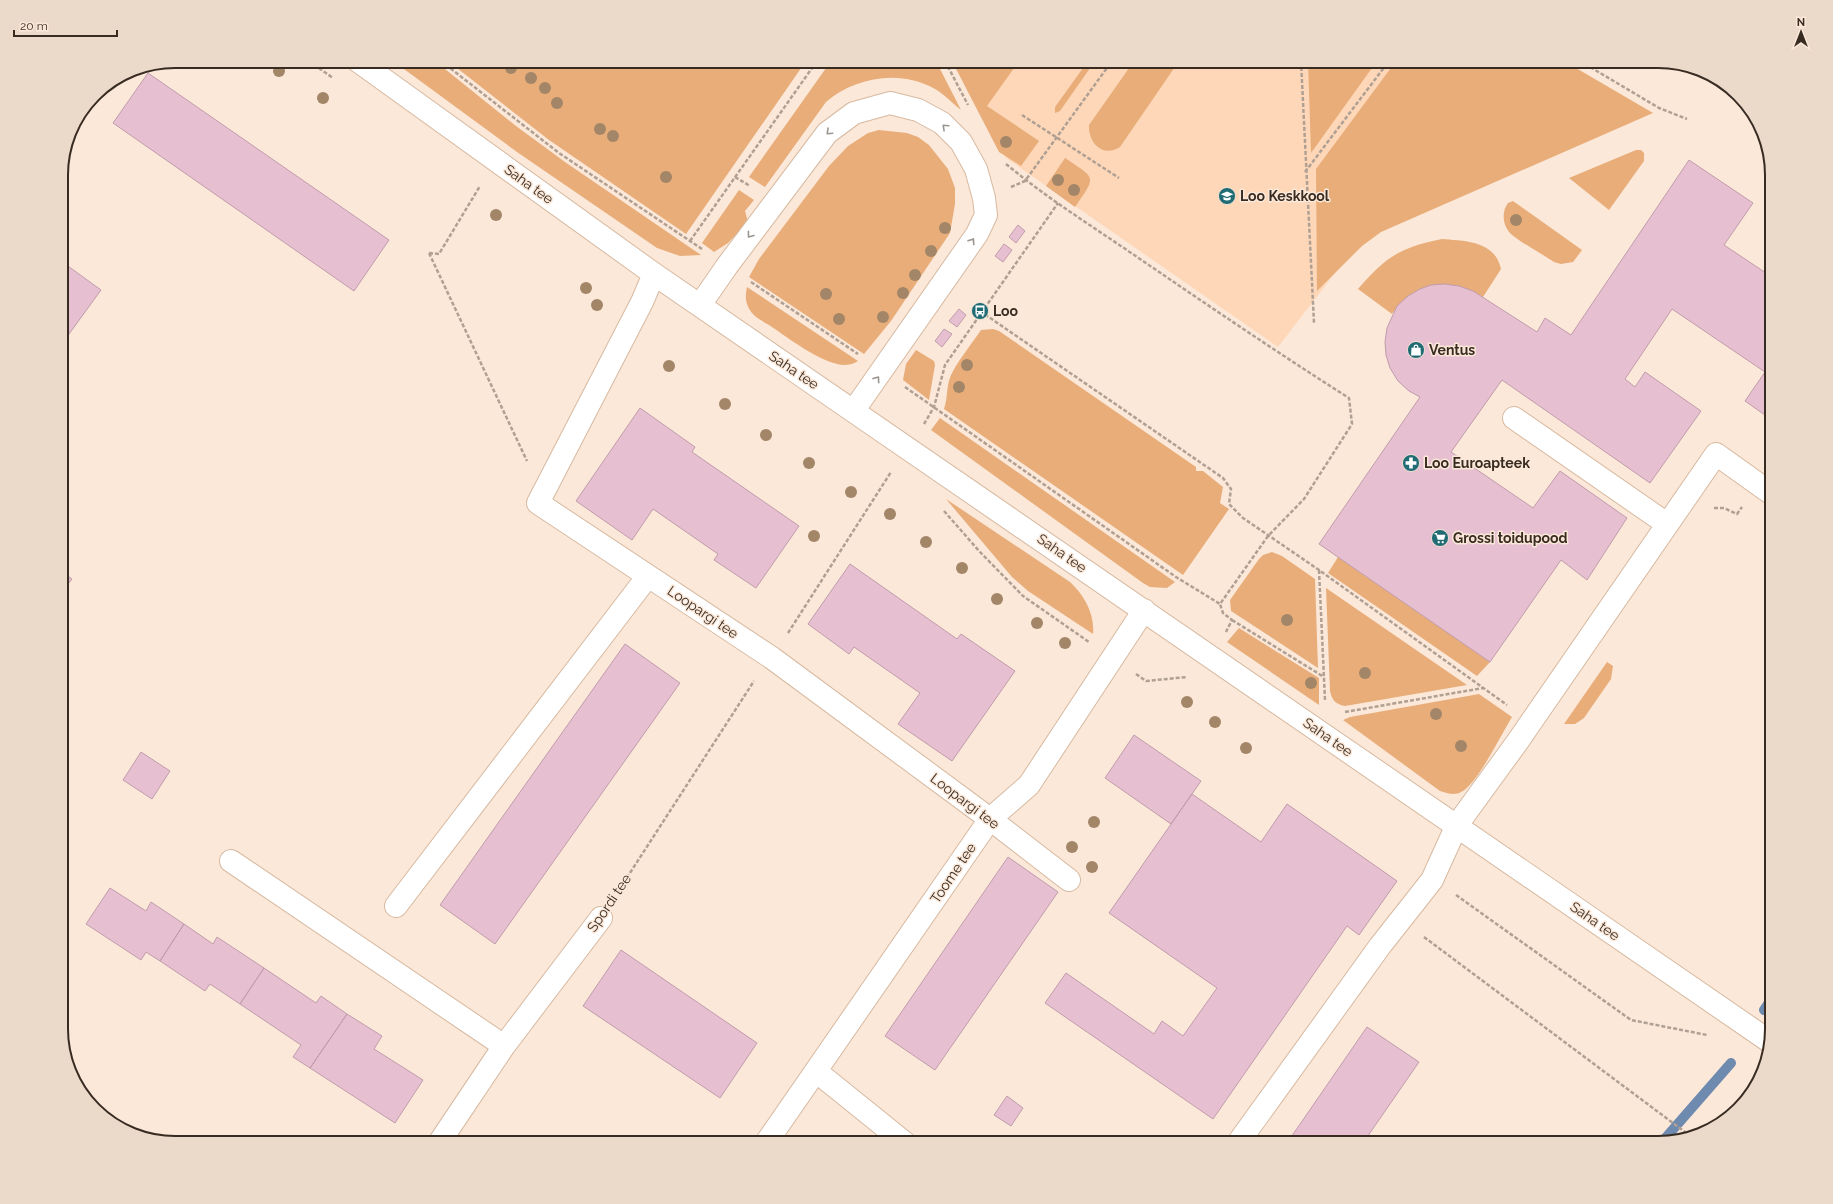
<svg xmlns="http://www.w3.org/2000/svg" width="1833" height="1204" font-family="Raleway,sans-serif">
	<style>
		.built { fill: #fdd7b8 }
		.green { fill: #e8ad79 }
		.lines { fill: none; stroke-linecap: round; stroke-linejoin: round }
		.stream { stroke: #6e8aaf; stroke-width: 10 }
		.building { fill: #e6bfd0; stroke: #c19cac }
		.minor-casing { stroke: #d7b9a0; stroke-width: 24 }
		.path { stroke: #b0a093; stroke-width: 2.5; stroke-dasharray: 4 2; stroke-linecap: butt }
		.minor { stroke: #fff; stroke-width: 22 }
		.tree { fill: #a38568 }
		.oneway { stroke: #9c9690 }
		.labels { text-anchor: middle; stroke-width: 3; stroke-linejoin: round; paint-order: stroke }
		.street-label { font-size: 14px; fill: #382c22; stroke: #fbe8d9 }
		.poi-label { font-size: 14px; font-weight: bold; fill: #382c22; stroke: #fbe8d9; text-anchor: start }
		.rim { fill: none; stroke: #382c22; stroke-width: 2 }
	</style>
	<rect width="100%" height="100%" fill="#fbe8d9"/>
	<path class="built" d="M958 61H1498L1278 347 1006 158Z"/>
	<path class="green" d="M393 61H435L516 126 565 162 701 255 680 256 657 248 517 152Z
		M448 61H806L686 234 549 140Z
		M831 61H936L961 110C952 103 944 94 935 89 900 69 855 77 826 102L765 187 749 177Z
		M952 61H1019L987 106 1039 141 1021 166 999 152Z
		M1088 61H1095L1060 111 1055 113V107Z
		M1134 61H1179L1120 147C1103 158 1088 143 1089 125Z
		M1308 61H1377L1311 153Z
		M1396 61H1564L1653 113 1381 232 1362 246 1317 291 1316 169Z
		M879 130 907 133 918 137 929 145 948 169 955 188V204L950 233 891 321 864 354 749 277 759 259 829 166 848 146 868 133Z
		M1636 150H1641L1644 153V161L1609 210 1569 178Z
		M1065 158C1096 179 1097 175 1075 207L1046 186Z
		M739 190 754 200 745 211 748 222 728 243 714 252 702 243Z
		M1513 201 1582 250 1573 262 1561 264 1554 262C1544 255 1516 240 1509 232 1502 223 1502 211 1508 203Z
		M1442 239C1466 241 1495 241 1501 269L1483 297C1450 276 1414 281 1392 314L1358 289C1387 256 1399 248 1442 239Z
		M747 287 858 361C853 364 849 365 843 365 819 362 790 339 769 325 764 322 756 318 752 313 745 304 745 297 747 287Z
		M993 329 999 331 1196 467V471H1203L1223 487 1220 503 1229 509 1183 575 944 409C948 398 946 386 951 375 959 359 971 345 981 330Z
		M916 350 934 361 935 365 929 400 903 380 906 364Z
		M940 418 1175 582 1167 588 1150 587 1143 583 931 430Z
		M946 499 1070 582C1084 595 1095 614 1093 634L1028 591 1012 577Z
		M1272 552 1282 556 1315 579 1318 668 1231 611 1230 600 1259 559 1263 555Z
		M1338 557 1490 662 1477 676 1328 573Z
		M1326 588 1467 685 1345 706C1335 704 1332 700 1330 691Z
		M1239 628 1319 678V705L1227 642Z
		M1607 662 1613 666 1611 679 1584 718 1575 724H1564Z
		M1479 694 1512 717C1502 733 1477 785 1461 792 1454 796 1447 793 1440 791L1343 720 1350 717Z"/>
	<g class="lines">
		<path class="stream" d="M1764 1010 1772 998
			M1662 1142 1731 1063"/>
	</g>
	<path class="building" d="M148 73 389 240 354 291 113 123Z
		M1689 160 1753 203 1724 245 1772 277V420L1745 401 1765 372 1672 309 1625 379 1635 387 1645 372 1701 411 1650 483 1502 380 1451 452 1533 508 1560 471 1627 518 1587 580 1561 560 1490 662 1319 544 1420 397 1409 391 1398 381 1390 368 1386 355 1385 342 1387 328 1397 306 1408 296 1420 289 1431 285 1444 284 1459 286 1473 291 1537 332 1545 318 1571 335Z
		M1018 225 1025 231 1016 243 1009 237Z
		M1004 244 1012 250 1003 262 995 256Z
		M61 261 101 290 61 345Z
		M959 309 966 315 957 327 949 321Z
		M944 329 952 334 942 347 935 341Z
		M640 408 695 447 692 452 799 526 756 588 714 560 718 554 653 509 632 540 576 501Z
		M850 564 957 639 961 634 1015 671 952 761 898 724 920 693 854 647 849 654 808 624Z
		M61 571 72 579 61 593Z
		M625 644 680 683 495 944 440 905Z
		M1134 735 1201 781 1171 824 1105 778Z
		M141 752 170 771 152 799 123 780Z
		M1192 794 1261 842 1287 804 1397 881 1359 935 1347 926 1213 1119 1045 1003 1066 973 1154 1034 1162 1021 1183 1036 1217 988 1109 913Z
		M1008 857 1058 892 935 1070 885 1036Z
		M110 888 146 911 151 902 184 924 160 961 146 952 141 960 86 924Z
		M184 924 213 944 217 937 264 968 240 1004 210 984 205 991 160 961Z
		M621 950 757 1043 720 1098 583 1006Z
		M264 968 316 1003 321 996 347 1014 310 1068 293 1057 301 1045 240 1004Z
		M347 1014 382 1036 374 1049 423 1080 395 1123 310 1068Z
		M1367 1027 1419 1062 1363 1143H1287Z
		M1007 1096 1023 1108 1011 1126 994 1115Z"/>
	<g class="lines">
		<g class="minor-casing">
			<path id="minor" d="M358 61 654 274 1769 1041
				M654 274 642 302 538 503 772 658 990 819 1069 880
				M700 305 727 266 827 133 854 113 890 103 918 110 942 123 961 142 976 169 984 198 986 215 977 234 854 410
				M1514 418 1667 524
				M231 861 504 1046
				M396 906 648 576
				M817 1072 905 1143
				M439 1143 504 1046 601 918
				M766 1143 990 819 1029 785 1144 610
				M1238 1143 1380 946 1432 880 1457 825 1518 741 1716 454 1772 494"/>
		</g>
		<path class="path" d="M309 61 333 78
			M441 61 559 153 702 249
			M945 61 968 105
			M1301 61 1314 323
			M1580 61 1659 108 1687 119
			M1022 115 1119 178
			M1006 164C1048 199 1095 228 1140 259 1209 306 1278 353 1349 398L1352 424 1304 499 1268 536 1220 604 1223 613 1232 620 1226 632
			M1305 172 1389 61
			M735 177 750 186
			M1011 187 1025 181 1112 61
			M690 241 817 61
			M429 253 527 461
			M429 253 439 254 480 186
			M751 282 858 354
			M980 311 1223 478 1231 489 1229 504 1243 518 1319 570 1507 705
			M905 387 1176 577 1220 604
			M924 424 934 407 945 365 1058 203
			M1714 508H1724L1737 514 1742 507
			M944 511 980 552 1023 596 1089 642
			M1319 570 1325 700
			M1232 620 1324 677
			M788 633 891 472
			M1136 674 1146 681 1187 677
			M1345 712 1483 688
			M617 893 754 681
			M1456 895 1631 1020 1707 1035
			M1424 937 1689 1135"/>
		<use href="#minor" class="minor"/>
	</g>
	<g class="tree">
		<circle cx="511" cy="68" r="6"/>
		<circle cx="279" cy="71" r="6"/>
		<circle cx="531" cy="78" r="6"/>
		<circle cx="545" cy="88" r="6"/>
		<circle cx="323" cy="98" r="6"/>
		<circle cx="557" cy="103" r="6"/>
		<circle cx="600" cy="129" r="6"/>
		<circle cx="613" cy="136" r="6"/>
		<circle cx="1006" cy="142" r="6"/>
		<circle cx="666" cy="177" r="6"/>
		<circle cx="1058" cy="180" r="6"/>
		<circle cx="1074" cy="190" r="6"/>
		<circle cx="496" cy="215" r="6"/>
		<circle cx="1516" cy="220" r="6"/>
		<circle cx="945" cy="228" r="6"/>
		<circle cx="931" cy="251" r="6"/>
		<circle cx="915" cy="275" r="6"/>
		<circle cx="586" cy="288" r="6"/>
		<circle cx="903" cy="293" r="6"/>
		<circle cx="826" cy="294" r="6"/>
		<circle cx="597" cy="305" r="6"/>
		<circle cx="883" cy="317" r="6"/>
		<circle cx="839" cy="319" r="6"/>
		<circle cx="967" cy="365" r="6"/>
		<circle cx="669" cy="366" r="6"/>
		<circle cx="959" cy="387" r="6"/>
		<circle cx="725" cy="404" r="6"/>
		<circle cx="766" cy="435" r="6"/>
		<circle cx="809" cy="463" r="6"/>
		<circle cx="851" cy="492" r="6"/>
		<circle cx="890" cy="514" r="6"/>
		<circle cx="814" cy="536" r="6"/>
		<circle cx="926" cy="542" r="6"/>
		<circle cx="962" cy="568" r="6"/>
		<circle cx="997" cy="599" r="6"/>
		<circle cx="1287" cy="620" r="6"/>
		<circle cx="1037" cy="623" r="6"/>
		<circle cx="1065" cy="643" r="6"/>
		<circle cx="1365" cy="673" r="6"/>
		<circle cx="1311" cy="683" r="6"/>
		<circle cx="1187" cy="702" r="6"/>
		<circle cx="1436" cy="714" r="6"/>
		<circle cx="1215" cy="722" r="6"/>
		<circle cx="1461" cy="746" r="6"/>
		<circle cx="1246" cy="748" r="6"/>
		<circle cx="1094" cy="822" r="6"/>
		<circle cx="1072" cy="847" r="6"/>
		<circle cx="1092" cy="867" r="6"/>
	</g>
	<defs><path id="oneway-chevron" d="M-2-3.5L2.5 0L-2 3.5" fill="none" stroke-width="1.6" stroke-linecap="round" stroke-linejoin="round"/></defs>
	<g class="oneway">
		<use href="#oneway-chevron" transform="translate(945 127) rotate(-137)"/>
		<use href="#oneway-chevron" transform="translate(829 132) rotate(137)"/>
		<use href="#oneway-chevron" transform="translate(750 235) rotate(127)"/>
		<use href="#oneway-chevron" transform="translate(972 241) rotate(-56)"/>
		<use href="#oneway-chevron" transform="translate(877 379) rotate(-54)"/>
	</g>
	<defs>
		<g id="school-disc" transform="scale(0.9)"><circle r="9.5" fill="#216c74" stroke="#fbe8d9"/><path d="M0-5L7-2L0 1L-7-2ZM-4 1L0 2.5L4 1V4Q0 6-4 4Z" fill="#fff"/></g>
		<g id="bus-disc" transform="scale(0.9)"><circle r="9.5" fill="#216c74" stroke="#fbe8d9"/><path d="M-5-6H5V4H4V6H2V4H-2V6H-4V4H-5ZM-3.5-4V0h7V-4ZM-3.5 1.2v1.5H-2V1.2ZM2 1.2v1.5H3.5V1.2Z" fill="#fff"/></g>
		<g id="shop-disc" transform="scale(0.9)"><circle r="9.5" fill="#216c74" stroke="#fbe8d9"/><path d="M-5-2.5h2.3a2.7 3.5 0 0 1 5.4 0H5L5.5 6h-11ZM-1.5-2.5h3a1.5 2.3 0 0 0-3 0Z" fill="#fff"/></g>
		<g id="pharmacy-disc" transform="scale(0.9)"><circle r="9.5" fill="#216c74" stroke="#fbe8d9"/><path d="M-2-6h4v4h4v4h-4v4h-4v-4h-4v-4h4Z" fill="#fff"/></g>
		<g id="supermarket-disc" transform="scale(0.9)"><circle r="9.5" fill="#216c74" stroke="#fbe8d9"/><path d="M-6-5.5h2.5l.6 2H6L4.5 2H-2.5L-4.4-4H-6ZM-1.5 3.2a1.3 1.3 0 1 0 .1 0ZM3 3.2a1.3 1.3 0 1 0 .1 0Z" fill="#fff"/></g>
	</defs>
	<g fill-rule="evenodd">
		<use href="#school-disc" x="1227" y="196"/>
		<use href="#bus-disc" x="980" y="311"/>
		<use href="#shop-disc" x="1416" y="350"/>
		<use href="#pharmacy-disc" x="1411" y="463"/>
		<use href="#supermarket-disc" x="1440" y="538"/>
	</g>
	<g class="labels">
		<g class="street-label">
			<text transform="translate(529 184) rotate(36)" y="5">Saha tee</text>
			<text transform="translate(794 370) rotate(34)" y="5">Saha tee</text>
			<text transform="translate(1062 553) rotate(35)" y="5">Saha tee</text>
			<text transform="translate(703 612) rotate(34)" y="5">Loopargi tee</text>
			<text transform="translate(1328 737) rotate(35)" y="5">Saha tee</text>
			<text transform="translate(965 801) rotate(37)" y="5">Loopargi tee</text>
			<text transform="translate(953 873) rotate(-56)" y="5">Toome tee</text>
			<text transform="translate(609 903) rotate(-56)" y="5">Spordi tee</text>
			<text transform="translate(1595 921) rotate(35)" y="5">Saha tee</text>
		</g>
		<g class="poi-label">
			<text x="1240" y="201">Loo Keskkool</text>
			<text x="993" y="316">Loo</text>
			<text x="1429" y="355">Ventus</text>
			<text x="1424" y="468">Loo Euroapteek</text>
			<text x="1453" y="543">Grossi toidupood</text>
		</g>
	</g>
	<path d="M0 0H1833V1204H0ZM175 68H1658A107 107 0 0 1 1765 175V1029A107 107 0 0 1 1658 1136H175A107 107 0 0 1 68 1029V175A107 107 0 0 1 175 68Z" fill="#ebd9ca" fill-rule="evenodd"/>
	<path class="rim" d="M175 68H1658A107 107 0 0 1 1765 175V1029A107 107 0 0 1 1658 1136H175A107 107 0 0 1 68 1029V175A107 107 0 0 1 175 68Z"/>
	<g transform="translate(1801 32)" stroke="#fbe8d9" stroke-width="3" paint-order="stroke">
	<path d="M0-3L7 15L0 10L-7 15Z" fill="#382c22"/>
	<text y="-6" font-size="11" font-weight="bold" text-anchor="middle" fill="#382c22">N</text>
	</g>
	<path d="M14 30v6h103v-6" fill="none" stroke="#382c22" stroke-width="2"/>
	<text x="20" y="30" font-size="12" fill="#382c22" stroke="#fbe8d9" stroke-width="3" paint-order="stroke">20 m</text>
</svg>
